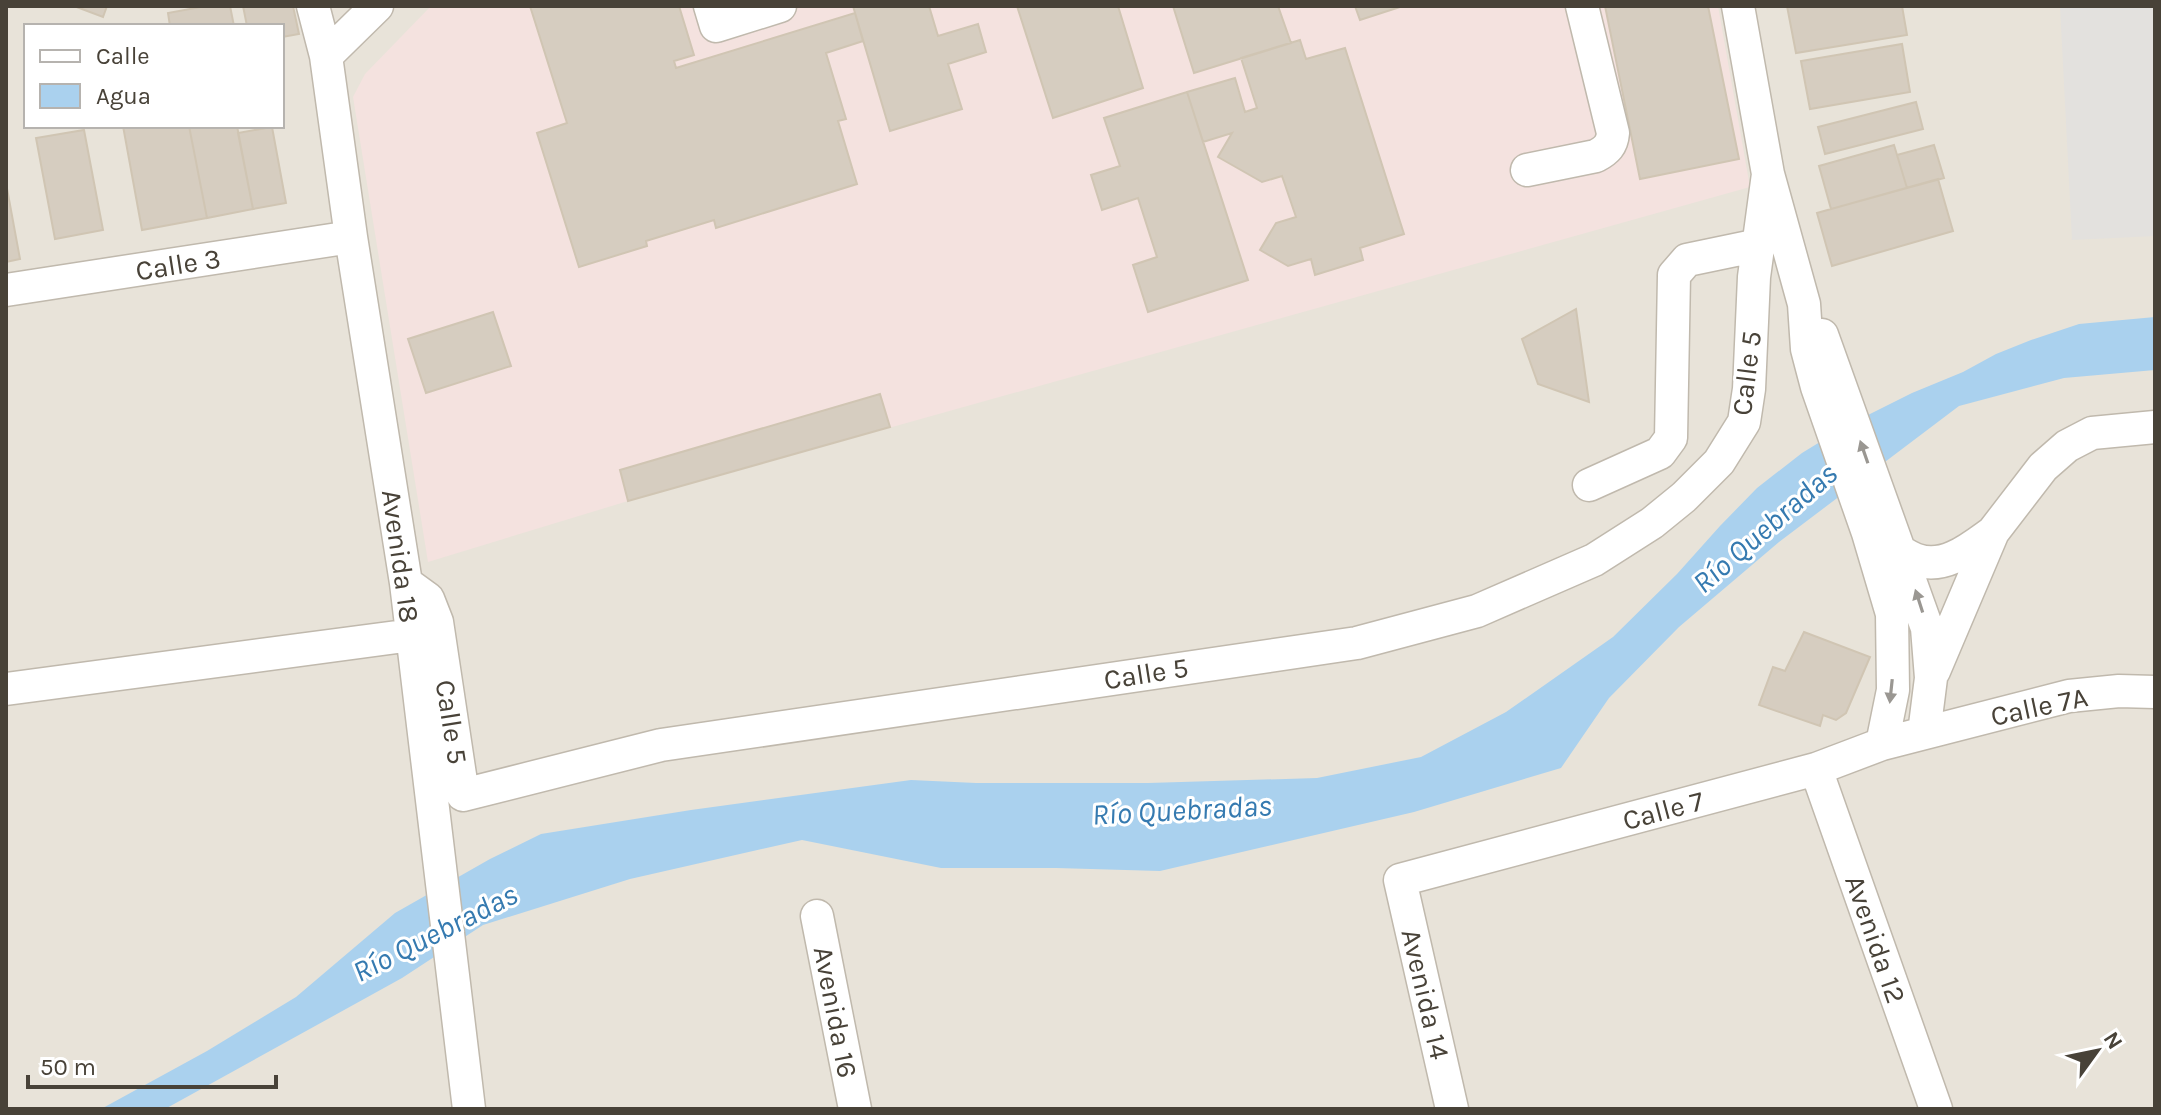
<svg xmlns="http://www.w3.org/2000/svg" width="2161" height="1115" font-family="Karla,sans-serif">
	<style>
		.residential { fill: #e8e3d9; fill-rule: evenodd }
		.medical { fill: #f4e2df }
		.parking { fill: #e3e1de }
		.water { fill: #aad1ee }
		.building { fill: #d6cdc0; stroke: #d0c5b3; stroke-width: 2 }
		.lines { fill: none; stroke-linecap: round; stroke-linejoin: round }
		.minor-casing { stroke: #c0b9ad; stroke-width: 35 }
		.minor { stroke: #fff; stroke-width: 32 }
		.oneway { fill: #9a9792 }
		.labels { text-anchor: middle; stroke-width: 6; stroke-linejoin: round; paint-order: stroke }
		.street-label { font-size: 28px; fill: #484238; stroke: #fff }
		.water-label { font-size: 30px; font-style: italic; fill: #357ab0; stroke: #fff }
	</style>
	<rect width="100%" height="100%" fill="#f4f1ea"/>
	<path class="residential" d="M6 6H2155V1109H6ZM26 26H282V126H26Z"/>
	<path class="medical" d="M431 6H1718L1750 187 628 501 428 562 353 97 365 74Z"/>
	<path class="parking" d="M2060 6H2155V236L2072 240Z"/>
	<path class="water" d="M2155 317V370L2064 378 1959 406 1779 542 1679 627 1609 698 1561 768 1414 812 1160 871 1056 868H941L802 840 630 879 483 925 402 978 165 1109H101L207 1051 296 997 395 913 490 859 541 834 691 810 911 780 976 783H1148L1317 778 1421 757 1506 712 1613 637 1677 574 1720 526 1757 488 1802 453 1846 426 1912 393 1963 372 1996 354 2031 340 2079 324Z"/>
	<path class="building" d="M74 6H107L103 17Z
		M206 6H230L234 26H170L168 13Z
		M243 6H293L299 34 282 37V26H247Z
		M530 6H679L694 55 674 61 676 68 855 13 863 41 826 53 846 119 838 121 857 184 716 228 714 220 646 241 647 246 579 267 537 133 567 123Z
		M853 6H929L938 36 978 24 986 52 948 64 962 109 890 131Z
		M1017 6H1118L1143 88 1053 118Z
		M1173 6H1278L1291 43 1194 73Z
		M1355 6H1403L1360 20Z
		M1605 6H1708L1739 159 1640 179Z
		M1787 6H1902L1907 35 1796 53Z
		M1300 40 1306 59 1345 48 1404 234 1360 248 1363 260 1315 275 1311 259 1288 266 1260 250 1276 223 1296 217 1282 176 1262 182 1218 157 1232 133 1203 142 1187 92 1235 78 1245 112 1257 108 1241 58Z
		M1902 44 1910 92 1810 109 1801 61Z
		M1187 92 1248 280 1148 312 1133 265 1157 257 1138 198 1102 210 1091 175 1120 166 1104 118Z
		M1916 102 1923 129 1825 154 1818 127Z
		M123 126H189L207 218 142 230Z
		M189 126H237L253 209 207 218Z
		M272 127 286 203 253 209 238 133Z
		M84 130 103 230 55 239 36 138Z
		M1894 145 1907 188 1831 209 1819 166Z
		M1934 145 1944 178 1907 188 1897 155Z
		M1938 179 1953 231 1832 266 1817 213Z
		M6 183 20 259 6 262Z
		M1576 309 1589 402 1538 384 1522 339Z
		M493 312 511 366 426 393 408 339Z
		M880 394 890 427 628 501 620 470Z
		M1804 632 1870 657 1846 713 1836 720 1823 715 1820 726 1759 705 1773 667 1785 671Z"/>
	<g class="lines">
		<g class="minor-casing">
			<path id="minor" d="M313 6 326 56 351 237 406 583 469 1109
				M710 6 716 26 780 6
				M1738 6 1768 174 1804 304 1807 349 1817 387 1868 533 1892 614 1893 690 1882 744
				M326 56 377 6
				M1527 170 1596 156C1607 150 1612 145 1613 133L1582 6
				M6 290 351 237
				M1822 335 1927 628 1931 678 1924 733
				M1589 485 1660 453 1671 438 1674 275 1687 260 1759 245
				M1899 551C1905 554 1911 558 1917 560 1945 570 1972 547 1993 532
				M406 583 428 599 437 622 463 795 661 745 1357 643 1477 611 1594 560 1652 523 1684 497 1719 462 1744 422 1749 389 1754 277 1768 174
				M1934 671 1993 532 2043 467 2067 446 2092 433 2155 427
				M6 689 412 635
				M1816 769 1936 1109
				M817 916 855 1109
				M1452 1109 1400 880 1816 769 1882 744 2069 696 2119 691 2155 692"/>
		</g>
		<use href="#minor" class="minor"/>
	</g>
	<defs><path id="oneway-solid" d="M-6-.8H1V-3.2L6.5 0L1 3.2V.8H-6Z" transform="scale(2)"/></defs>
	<g class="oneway">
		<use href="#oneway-solid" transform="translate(1864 452) rotate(-109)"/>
		<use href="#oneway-solid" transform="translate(1919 601) rotate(-108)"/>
		<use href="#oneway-solid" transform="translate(1891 691) rotate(96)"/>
	</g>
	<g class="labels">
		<g class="street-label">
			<text transform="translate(178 264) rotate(-9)" y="10">Calle 3</text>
			<text transform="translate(1746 373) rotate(-83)" y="10">Calle 5</text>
			<text transform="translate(401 556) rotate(82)" y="10">Avenida 18</text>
			<text transform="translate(1146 673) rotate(-9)" y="10">Calle 5</text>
			<text transform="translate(2039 706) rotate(-12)" y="10">Calle 7A</text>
			<text transform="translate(452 722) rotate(81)" y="10">Calle 5</text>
			<text transform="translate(1663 810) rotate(-15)" y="10">Calle 7</text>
			<text transform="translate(1876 939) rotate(71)" y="10">Avenida 12</text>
			<text transform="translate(1426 994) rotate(77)" y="10">Avenida 14</text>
			<text transform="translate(836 1012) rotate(79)" y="10">Avenida 16</text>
		</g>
		<g class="water-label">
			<text transform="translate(1765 528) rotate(-41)" y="10">Río Quebradas</text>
			<text transform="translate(1182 810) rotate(-3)" y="10">Río Quebradas</text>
			<text transform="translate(435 933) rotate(-27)" y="10">Río Quebradas</text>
		</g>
	</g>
	<rect width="2161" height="1115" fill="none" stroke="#484238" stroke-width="16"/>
	<rect x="24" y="24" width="260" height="104" fill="#ffffff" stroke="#b6b3af" stroke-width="2"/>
	<rect x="40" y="50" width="40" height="12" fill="#ffffff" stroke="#b6b3af" stroke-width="2"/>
	<text x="96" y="64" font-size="24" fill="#484238">Calle</text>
	<rect x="40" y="84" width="40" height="24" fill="#aad1ee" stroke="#b6b3af" stroke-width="2"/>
	<text x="96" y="104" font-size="24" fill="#484238">Agua</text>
	<g transform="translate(2097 1051) rotate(57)" stroke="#ffffff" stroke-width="6" paint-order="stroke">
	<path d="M0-6L14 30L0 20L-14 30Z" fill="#484238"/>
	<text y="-12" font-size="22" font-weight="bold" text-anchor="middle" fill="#484238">N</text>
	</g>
	<path d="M28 1075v12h248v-12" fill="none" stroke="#484238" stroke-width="4"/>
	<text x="40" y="1075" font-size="24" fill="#484238" stroke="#ffffff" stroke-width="6" paint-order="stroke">50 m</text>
</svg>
